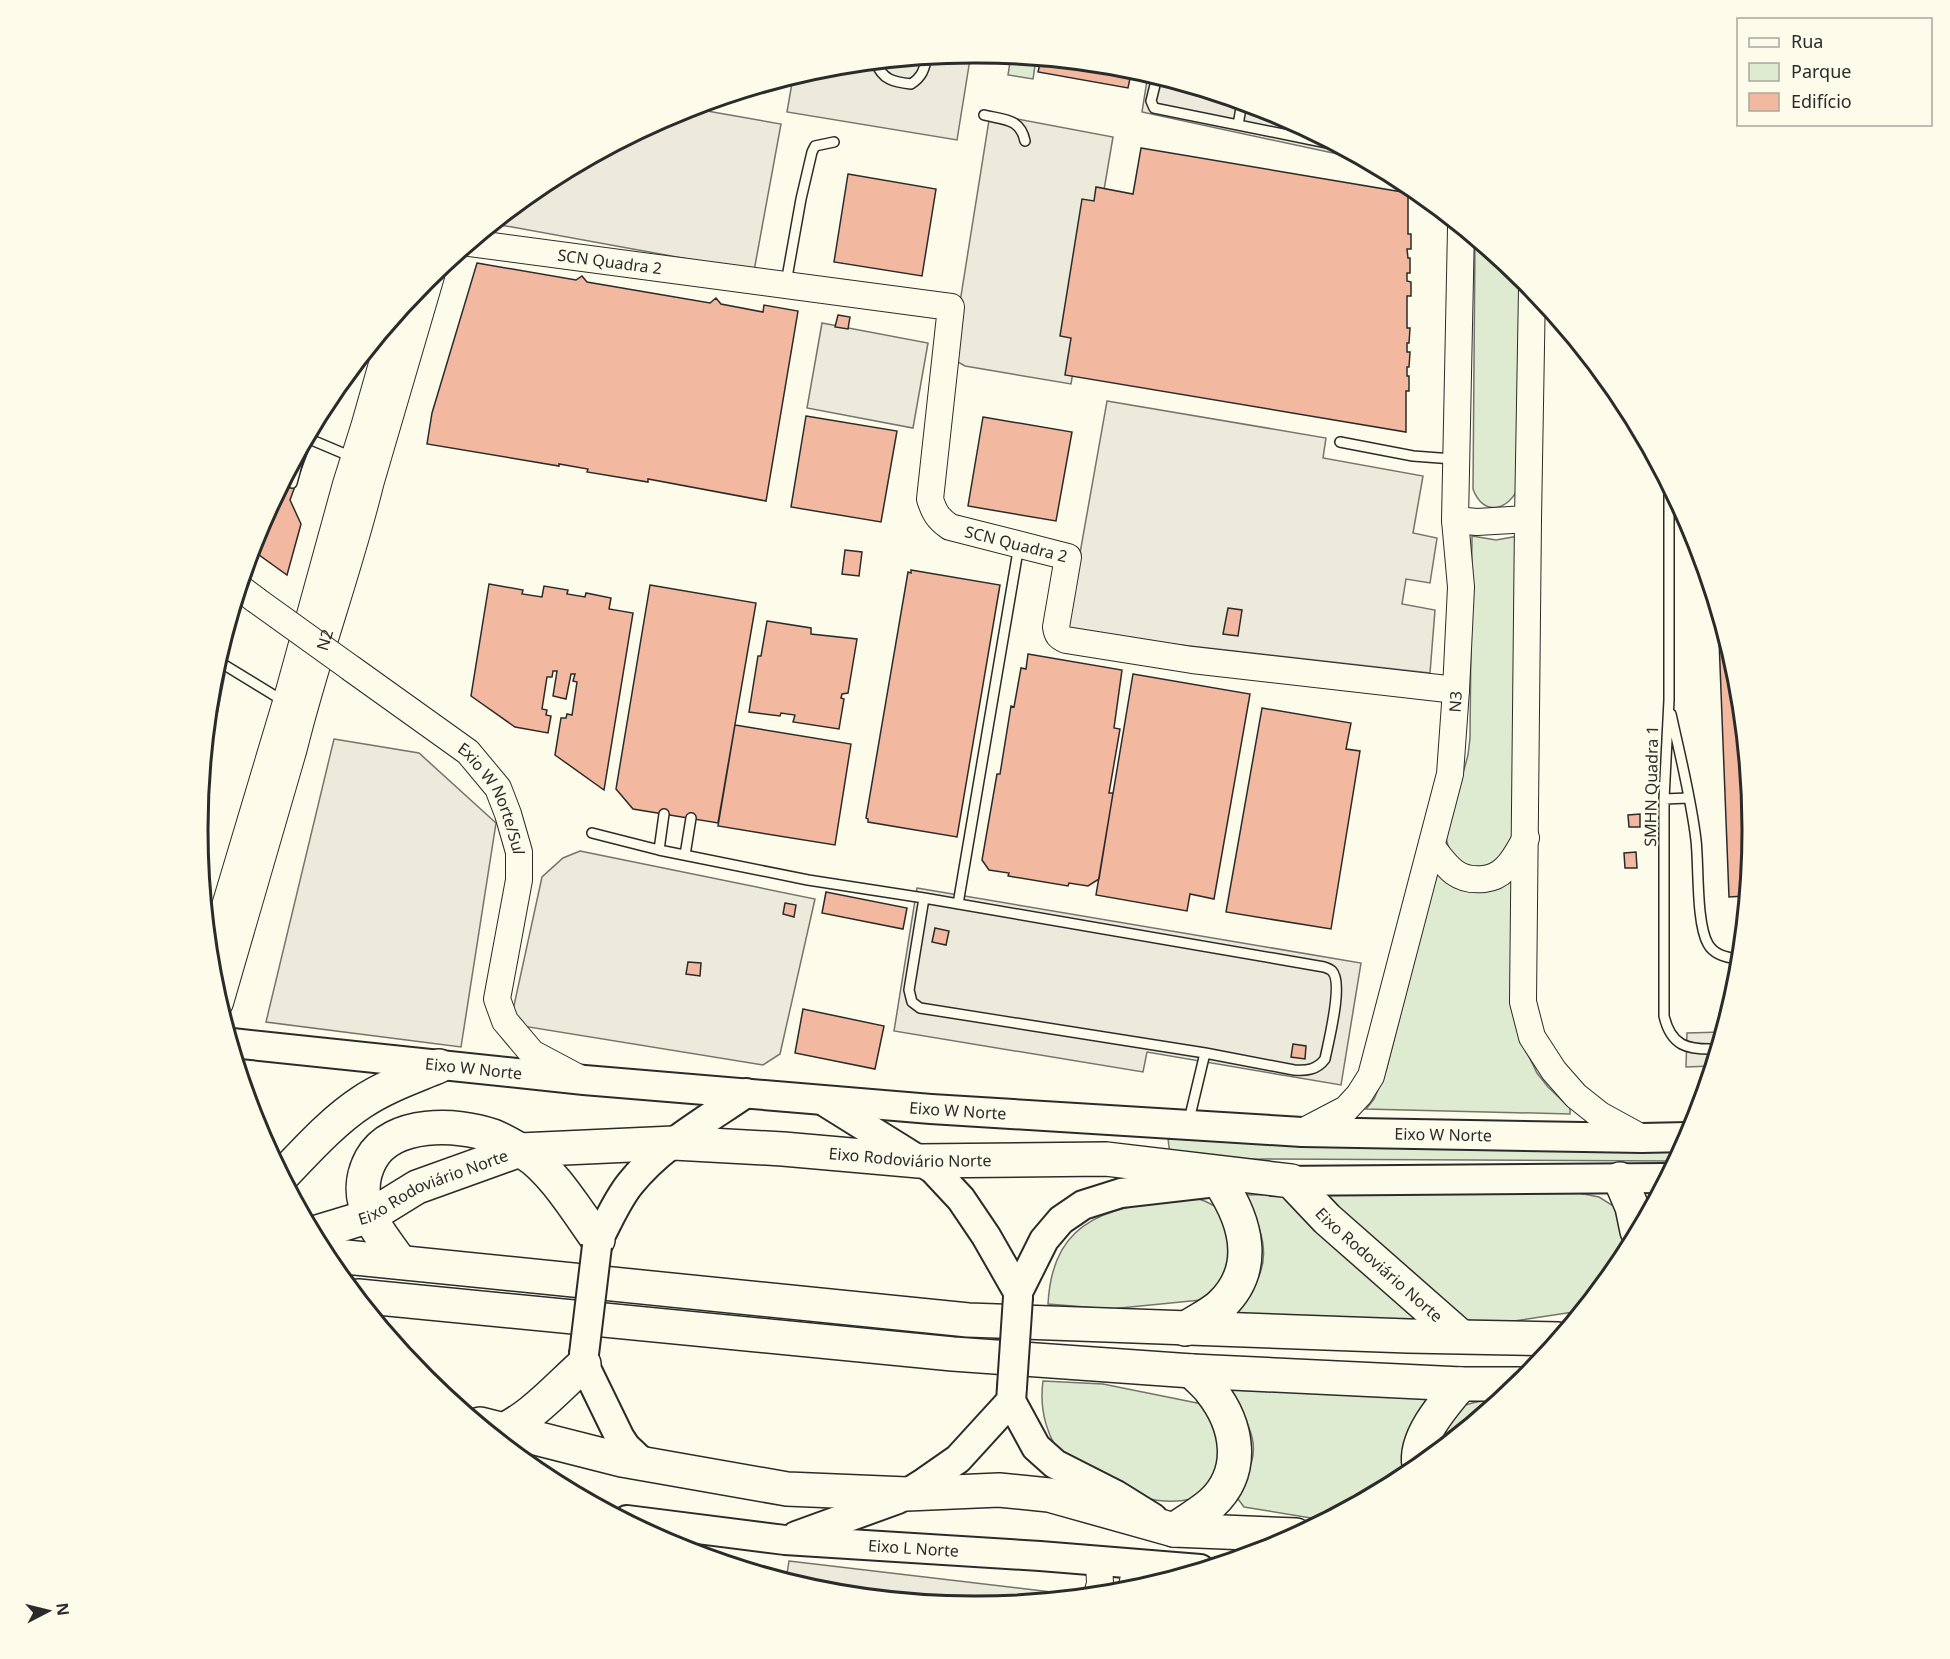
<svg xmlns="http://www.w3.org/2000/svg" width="1950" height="1659" font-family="'Noto Sans',sans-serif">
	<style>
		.green { fill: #deebd1; stroke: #74746e; stroke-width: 1.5 }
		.parking { fill: #eceadb; stroke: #74746e; stroke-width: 1.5 }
		.building { fill: #f2b8a0; stroke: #2b2b2b; stroke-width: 1.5 }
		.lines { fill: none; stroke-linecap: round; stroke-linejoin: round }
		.lane-casing { stroke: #2b2b2b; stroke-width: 12 }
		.secondary-casing { stroke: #2b2b2b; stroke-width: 28 }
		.primary-casing { stroke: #2b2b2b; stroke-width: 32 }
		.highway-casing { stroke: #2b2b2b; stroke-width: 36 }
		.lane { stroke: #fdfbea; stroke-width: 9 }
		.secondary { stroke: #fdfbea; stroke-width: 26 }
		.primary { stroke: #fdfbea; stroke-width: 28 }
		.highway { stroke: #fdfbea; stroke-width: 33 }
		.secondary-bridge-casing { stroke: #2b2b2b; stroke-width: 28; stroke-linecap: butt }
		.primary-bridge-casing { stroke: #2b2b2b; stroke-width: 32; stroke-linecap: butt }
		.secondary-bridge { stroke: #fdfbea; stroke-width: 26 }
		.primary-bridge { stroke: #fdfbea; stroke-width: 28 }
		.labels { text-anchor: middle; stroke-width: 4.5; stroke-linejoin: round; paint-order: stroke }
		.street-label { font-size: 16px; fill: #2b2b2b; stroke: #fdfbea }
		.rim { fill: none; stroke: #2b2b2b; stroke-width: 3 }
	</style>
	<rect width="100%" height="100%" fill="#fdfbea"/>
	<path class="green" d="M1011 56 1036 59 1033 79 1008 75Z
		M1475 240 1521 277 1519 486C1509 511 1483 517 1473 489Z
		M1472 536 1496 540 1519 536 1516 839 1499 867H1465C1455 857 1447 850 1446 836L1468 755 1470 738Z
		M1439 864 1515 874 1518 1034 1537 1073 1548 1087 1570 1108V1114L1366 1109 1374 1099 1386 1071Z
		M1168 1139 1417 1143 1683 1145 1675 1161 1264 1159 1171 1162Z
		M1498 1190 1579 1193 1599 1197 1615 1207 1629 1236V1246L1621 1261 1580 1311 1514 1321 1435 1322 1225 1316C1233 1307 1244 1298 1251 1289 1275 1259 1260 1225 1245 1195Z
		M1196 1198C1210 1202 1220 1208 1231 1219L1227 1286 1201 1300 1110 1309 1048 1304C1053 1210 1120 1206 1196 1198Z
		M1043 1381 1103 1384 1202 1404 1218 1416 1223 1473C1214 1481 1202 1496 1191 1499 1155 1508 1121 1490 1090 1475 1083 1471 1072 1468 1067 1462 1047 1440 1039 1410 1043 1381Z
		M1233 1390 1429 1397 1411 1472 1323 1520 1244 1507 1235 1495C1241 1484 1249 1472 1252 1460 1258 1438 1244 1415 1232 1398Z
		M1500 1399 1432 1455C1437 1438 1445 1421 1458 1409 1466 1402 1489 1400 1500 1399Z"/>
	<path class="parking" d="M971 53 957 140 787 112 793 77 824 67Z
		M1148 74 1273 112 1361 159 1142 112Z
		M690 108 781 124 754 271 495 224 544 183 678 112Z
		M990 114 1113 137 1071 384 965 366 958 362 955 355 953 346Z
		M822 323 928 343 913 428 807 408Z
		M1107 401 1326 438 1323 458 1423 476 1413 533 1437 538 1430 583 1406 579 1402 604 1435 610 1430 673 1066 632Z
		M216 668 225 674 217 715 209 714 213 678Z
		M334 739 419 753 496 823 461 1047 266 1022Z
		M580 851 815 899 780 1054 763 1065 510 1024 542 877 563 858Z
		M917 888 1361 963 1341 1085 1147 1052 1143 1072 894 1031Z
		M1722 1032 1711 1066 1686 1067 1687 1033Z
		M789 1561 1085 1596 975 1606 823 1591 786 1580Z"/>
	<path class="building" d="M1041 59 1132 69 1128 88 1038 72Z
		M1141 148 1408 193V234H1411V249H1407L1408 258H1410V273H1407V281L1411 282V296H1407V328H1410L1409 343H1407V352H1410L1409 367H1407V376H1409V391H1406V432L1065 375 1071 338 1060 336 1082 199 1094 201 1096 187 1133 194Z
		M848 174 936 189 922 276 834 262Z
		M477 263 576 280 582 276 587 282 710 303 716 298 721 304 763 312 764 305 798 311 766 501 648 479V482L587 472 588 469 559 464V466L427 444 432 413Z
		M838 315 850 317 848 329 835 327Z
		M806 416 897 431 881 522 791 507Z
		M983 417 1072 432 1056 521 968 506Z
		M313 427 316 429 290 500 301 524 287 575 252 550 257 532Z
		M845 550 862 552 859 576 842 574Z
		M911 570 1000 585 957 837 868 822V819L866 818 908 572 911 573Z
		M489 584 523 590 522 594 542 597 544 586 568 590 567 594 585 597 586 593 611 598 609 609 633 613 604 790 555 755 561 718H566L567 714 572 715 577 682 573 681 575 674H571L566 699 553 696 557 671H553L552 677H547L542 709 547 710 546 715 551 716 548 733 515 727 471 696Z
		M650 585 756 603 718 823 633 809 616 789Z
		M1228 608 1242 610 1238 636 1223 634Z
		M1718 614 1737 678 1752 830 1745 896 1729 897Z
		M767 621 811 628V634L857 639 848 693 842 694 841 698 844 699 839 729 793 722 795 715 781 713 780 716 749 712 758 656H761Z
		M1028 654 1122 670 1114 728 1120 729 1109 793H1113L1099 879 1088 886 1069 883 1068 886 1008 876 1009 873 989 870 982 860 997 774H1000L1011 706 1014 707 1021 668 1026 669Z
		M1133 674 1250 694 1214 899 1190 894 1187 911 1096 895Z
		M1262 708 1351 723 1346 749 1360 751 1331 929 1226 912Z
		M735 725 851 744 835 845 718 826Z
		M1640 814V827H1629L1628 815Z
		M1636 852 1637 868H1625L1624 853Z
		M826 892 907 908 903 929 822 913Z
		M785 903 796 905 794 917 783 914Z
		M935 928 949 931 946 945 932 942Z
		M688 962 701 963 700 976 686 974Z
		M803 1009 884 1026 875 1069 795 1053Z
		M1293 1044 1306 1046 1305 1059 1291 1057Z"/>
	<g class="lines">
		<g class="lane-casing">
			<path id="lane" d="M876 62C882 80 894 82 911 84 922 77 924 70 927 57
				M1157 77 1151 101 1154 108 1332 144
				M984 115C1004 120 1020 118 1025 141
				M1238 125 1242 102
				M786 283 801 199 812 152 815 146 834 142
				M307 438 352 457
				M1340 442 1413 456 1453 459
				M292 483 300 453
				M1669 487V700L1664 799V1016C1671 1046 1687 1050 1716 1049
				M218 661 285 702
				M1671 714C1680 755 1691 798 1696 840 1699 866 1696 923 1708 944 1714 955 1727 958 1739 959
				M1664 799 1688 798
				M592 833 659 850 808 880 924 898 1324 967C1327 968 1330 969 1332 971 1344 983 1328 1043 1325 1059 1317 1070 1306 1071 1294 1070L1205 1053 920 1008 912 1002 909 990 924 898
				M659 850 664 814
				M685 855 691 818
				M958 904 1019 545
				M1189 1120 1205 1053
				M812 1588H825L896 1599"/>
		</g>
		<g class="secondary-casing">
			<g id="secondary">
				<path id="s1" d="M470 243 951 307 930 499C934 512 938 519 950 527L1068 557 1056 627C1057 635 1059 637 1066 640L1192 660 1456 690"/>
				<path d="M1532 289 1528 519 1523 1002 1532 1037 1554 1071 1576 1096 1600 1115 1642 1138"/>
				<path d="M1455 520 1477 522 1528 519"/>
				<path d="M240 588 256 600"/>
				<path id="s2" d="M352 669 468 752 498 788 508 814 519 852V880L497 999 505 1021 532 1053 579 1078"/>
				<path d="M1432 847C1447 867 1457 882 1484 879 1493 878 1499 875 1505 869 1514 861 1520 848 1526 838"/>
				<path d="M210 956 286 702 346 484 364 427 395 318"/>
				<path id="s3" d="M220 1003 294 748C316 658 349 571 371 481L431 276"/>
				<path id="s4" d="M1302 1132 1346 1109 1359 1095 1371 1076 1450 774 1456 690 1461 587 1455 520 1461 228"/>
				<path d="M1131 1590 1137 1564"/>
				<path d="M1097 1594 1100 1584 1099 1561"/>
			</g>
		</g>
		<g class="primary-casing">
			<g id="primary">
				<path id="s5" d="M232 1043 584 1080 931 1109 1302 1132 1642 1138 1688 1137"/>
				<path d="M827 1103 933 1169 961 1199 986 1236 1018 1292V1297"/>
				<path d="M1274 1181 1666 1178"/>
				<path d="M597 1246 598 1240C608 1222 617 1200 630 1184 660 1146 707 1120 746 1093"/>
				<path d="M1018 1292 1044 1240 1061 1220 1083 1205 1121 1193 1225 1181"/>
				<path d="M584 1354V1364L620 1438 626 1447 644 1464"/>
				<path d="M1011 1401 1036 1447 1055 1464 1116 1495 1153 1518"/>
				<path id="s6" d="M627 1520 785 1540 1040 1556 1200 1569"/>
				<path d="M796 1536 898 1499 925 1482 958 1459 1011 1401 1012 1387"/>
			</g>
		</g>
		<g class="highway-casing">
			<g id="highway">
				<path d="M283 1175C307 1150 333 1121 362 1102 386 1086 413 1077 439 1066"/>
				<path d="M1620 1179 1632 1207 1637 1231"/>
				<path id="s7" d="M314 1233 370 1216 417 1187 520 1150 674 1143 783 1149 919 1161 1106 1159 1291 1181 1327 1219 1460 1336"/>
				<path d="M326 1255 968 1320 1408 1336 1558 1339"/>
				<path d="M400 1262C387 1243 371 1225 365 1203 361 1188 364 1172 371 1159 392 1121 457 1123 493 1136 503 1140 515 1147 525 1153 552 1169 579 1214 598 1240"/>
				<path d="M358 1296 953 1354 1192 1371 1461 1384H1519"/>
				<path d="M1185 1329C1196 1321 1210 1315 1220 1306 1260 1269 1246 1221 1219 1181"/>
				<path d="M480 1424 622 1460 787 1489 907 1494 999 1490 1049 1495 1174 1530 1296 1535"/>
				<path d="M494 1434C529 1421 556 1389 584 1364"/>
				<path d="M1419 1465C1414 1438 1444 1404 1461 1384"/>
				<path d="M1174 1530C1186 1521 1201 1513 1212 1503 1246 1471 1238 1425 1211 1391 1206 1384 1198 1378 1192 1371"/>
			</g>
		</g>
		<use href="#lane" class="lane"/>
		<use href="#secondary" class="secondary"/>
		<use href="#primary" class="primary"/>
		<use href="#highway" class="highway"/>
		<g class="secondary-bridge-casing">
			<path id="secondary-bridge" d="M256 600 352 669"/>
		</g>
		<g class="primary-bridge-casing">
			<path id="primary-bridge" d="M584 1354 597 1246
				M1012 1387 1018 1297"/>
		</g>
		<use href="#secondary-bridge" class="secondary-bridge"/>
		<use href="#primary-bridge" class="primary-bridge"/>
	</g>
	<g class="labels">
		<g class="street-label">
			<text dy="6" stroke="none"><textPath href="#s1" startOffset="141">SCN Quadra 2</textPath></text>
			<text dy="6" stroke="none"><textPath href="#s1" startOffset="782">SCN Quadra 2</textPath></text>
			<text dy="6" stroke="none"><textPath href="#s3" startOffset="378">N2</textPath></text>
			<text dy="6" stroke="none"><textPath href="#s4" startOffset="476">N3</textPath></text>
			<text transform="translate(1651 786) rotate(-89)" y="6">SMHN Quadra 1</text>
			<text dy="6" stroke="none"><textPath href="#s2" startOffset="196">Exio W Norte/Sul</textPath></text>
			<text dy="6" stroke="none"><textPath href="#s5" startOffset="243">Eixo W Norte</textPath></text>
			<text dy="6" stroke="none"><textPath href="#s5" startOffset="729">Eixo W Norte</textPath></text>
			<text dy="6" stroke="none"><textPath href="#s5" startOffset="1215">Eixo W Norte</textPath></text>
			<text dy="6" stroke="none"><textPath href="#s7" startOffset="614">Eixo Rodoviário Norte</textPath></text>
			<text dy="6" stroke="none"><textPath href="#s7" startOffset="128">Eixo Rodoviário Norte</textPath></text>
			<text dy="6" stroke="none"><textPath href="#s7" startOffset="1118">Eixo Rodoviário Norte</textPath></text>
			<text dy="6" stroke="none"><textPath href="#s6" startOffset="288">Eixo L Norte</textPath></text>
		</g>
	</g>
	<path d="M0 0H1950V1659H0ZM974 63H976A766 766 0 0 1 1742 829V830A766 766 0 0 1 976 1596H974A766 766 0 0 1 208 830V829A766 766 0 0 1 974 63Z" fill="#fdfbea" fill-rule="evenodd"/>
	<path class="rim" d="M974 63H976A766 766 0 0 1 1742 829V830A766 766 0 0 1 976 1596H974A766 766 0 0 1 208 830V829A766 766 0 0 1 974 63Z"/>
	<rect x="1737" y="18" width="195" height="108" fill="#fdfbea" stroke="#a9a89e" stroke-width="1.5"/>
	<rect x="1749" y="38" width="30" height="9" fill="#fdfbea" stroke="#a9a89e" stroke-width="1.5"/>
	<text x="1791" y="48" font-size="18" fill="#2b2b2b">Rua</text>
	<rect x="1749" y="63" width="30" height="18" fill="#deebd1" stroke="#a9a89e" stroke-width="1.5"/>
	<text x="1791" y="78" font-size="18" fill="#2b2b2b">Parque</text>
	<rect x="1749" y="93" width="30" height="18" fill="#f2b8a0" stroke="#a9a89e" stroke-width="1.5"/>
	<text x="1791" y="108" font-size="18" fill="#2b2b2b">Edifício</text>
	<g transform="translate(48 1611) rotate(83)" stroke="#fdfbea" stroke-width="4.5" paint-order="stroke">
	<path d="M0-4.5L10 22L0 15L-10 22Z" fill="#2b2b2b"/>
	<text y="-9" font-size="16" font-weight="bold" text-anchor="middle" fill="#2b2b2b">N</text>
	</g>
</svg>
